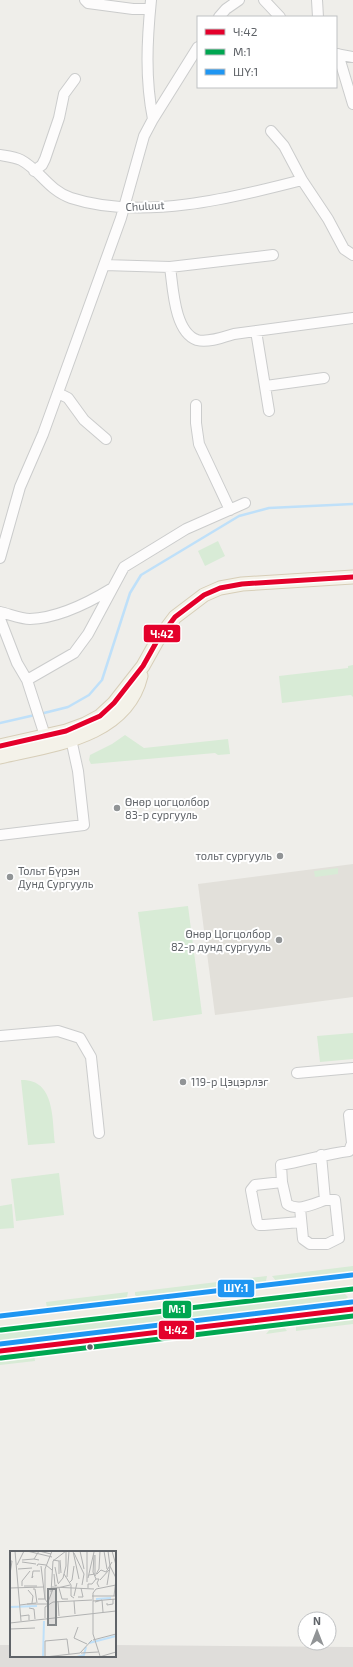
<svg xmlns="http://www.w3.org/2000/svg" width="353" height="1667" font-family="'Exo 2',sans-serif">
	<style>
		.industrial { fill: #dfddda }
		.education { fill: #e2e0da }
		.green { fill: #d8ebd6 }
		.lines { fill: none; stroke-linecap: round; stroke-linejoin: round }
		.stream { stroke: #bfe0f9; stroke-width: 2.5 }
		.minor-casing { stroke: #cbcccc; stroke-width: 12 }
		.major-casing { stroke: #d7ceb8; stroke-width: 15 }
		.highway-casing { stroke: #c8b996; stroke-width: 17 }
		.minor { stroke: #fdfcfc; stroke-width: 10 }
		.major { stroke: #f4f2e9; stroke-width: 13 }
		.highway { stroke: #f0ede3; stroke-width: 15 }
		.bus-1-casing { stroke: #fff; stroke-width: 8 }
		.bus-2-casing { stroke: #fff; stroke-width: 8 }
		.bus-3-casing { stroke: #fff; stroke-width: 8 }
		.bus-1 { stroke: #e4002b; stroke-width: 5 }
		.bus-2 { stroke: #00a651; stroke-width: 5 }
		.bus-3 { stroke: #1f96f2; stroke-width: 5 }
		.poi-dot { fill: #919496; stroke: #fff; stroke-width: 1.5 }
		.bus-dot { fill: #5f6368; stroke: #fff; stroke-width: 1.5 }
		.labels { text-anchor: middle; stroke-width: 4; stroke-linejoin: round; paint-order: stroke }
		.street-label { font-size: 11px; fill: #5f6368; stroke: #fff }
		.poi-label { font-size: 11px; fill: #5f6368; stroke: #fff; text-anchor: start }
		.inset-river { fill: none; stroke: #bfe0f9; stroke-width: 2 }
		.inset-road { fill: none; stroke: #b1b2b2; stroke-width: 1 }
		.view { fill: #84888a; fill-opacity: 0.15; stroke: #84888a; stroke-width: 2 }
		.inset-edge { fill: none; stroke: #5f6368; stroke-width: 2 }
		.line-badge { stroke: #fff; stroke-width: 1.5 }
		.badge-label { font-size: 11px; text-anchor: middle; font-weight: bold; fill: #fff }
	</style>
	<rect width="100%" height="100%" fill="#efeeea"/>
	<path class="industrial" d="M0 1645H11V1656H115V1645L353 1647V1667H0Z"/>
	<path class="education" d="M353 864V997L215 1015 198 884Z"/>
	<path class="green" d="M218 541 225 556 205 566 198 551Z
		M353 665V697L351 695 282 703 279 676 348 668V666Z
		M125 735 144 748 228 739 230 754 218 755 215 753 91 764 89 760 90 755 112 744Z
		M338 868V874L315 877 314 871Z
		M188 906 202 1014 153 1021 138 912Z
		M353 1033V1059L320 1062 317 1036Z
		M21 1080C55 1079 52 1118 55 1143L28 1145Z
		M59 1173 64 1215 16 1221 11 1179Z
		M12 1204 14 1228 0 1229V1206Z
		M353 1266V1272L277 1282 272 1276Z
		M267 1276 266 1281 263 1283 139 1298 135 1295V1292Z
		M128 1292 127 1297 124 1299 47 1308 46 1302Z
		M344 1293 348 1297 345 1300 299 1305 257 1313 0 1342V1330L261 1299H298Z
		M353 1317V1324L296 1331V1326L300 1324Z
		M283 1326 287 1331 266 1334 271 1328Z
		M34 1354 35 1361 0 1365V1358Z"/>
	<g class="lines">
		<path class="stream" d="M40 714 68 707 89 695 102 680 130 593 141 575 239 516 269 508 353 504
			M0 723 35 715"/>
		<g class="minor-casing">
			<path id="minor" d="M85 0 88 3 133 9H150
				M151 0C147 40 145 79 153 119
				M264 0 280 17
				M317 0 318 17
				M219 17 226 9 239 0
				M336 54 353 57
				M338 54 353 104
				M271 131 284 146 302 180 328 219 344 249 353 255
				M0 155C6 156 15 157 21 160 40 170 48 190 71 198 141 221 233 198 302 180
				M34 171 42 165 45 159 59 118 64 94 75 79
				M104 265 170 267 273 255
				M170 267C173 287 174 332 197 340 208 343 224 337 234 334L353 318
				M256 331 269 411
				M266 386 324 378
				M58 393 68 398 84 420 106 439
				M196 405V423L199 444 230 510
				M0 558 20 487 43 434 121 218 144 136 153 119 198 47
				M0 612C9 614 21 619 30 619 58 618 88 603 111 589
				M0 619 17 663 27 680 47 742
				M27 680 74 653 88 634 124 567 186 529 245 503
				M0 835 84 825 78 771 71 739
				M0 1036 58 1031 80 1038 91 1057 99 1133
				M297 1073 353 1068
				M321 1155 325 1200C313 1204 298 1212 287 1204L282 1182 281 1165C304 1161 326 1154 349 1151L352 1143 349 1115H353
				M282 1182 255 1185 251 1190 257 1222 259 1225H264L301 1222
				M300 1208 303 1239 310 1244H327L339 1238 335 1200H325"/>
		</g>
		<g class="major-casing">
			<path id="major" d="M0 746 66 731 85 724 100 716 114 703 143 666 157 641 175 617 204 595 220 588 242 584 353 577
				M0 757C51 745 126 738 141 676"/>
		</g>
		<g class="highway-casing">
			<path id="highway" d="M0 1323 353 1282
				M0 1351 353 1309"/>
		</g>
		<use href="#minor" class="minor"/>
		<use href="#major" class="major"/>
		<use href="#highway" class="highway"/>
		<g class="bus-1-casing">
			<path id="bus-1" d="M0 746 66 731 100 716 114 703 143 666 157 641 175 617 204 595 220 588 242 584 353 577
				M0 1351 353 1309"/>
		</g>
		<g class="bus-2-casing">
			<path id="bus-2" d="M1 1330 353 1289
				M1 1358 353 1316"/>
		</g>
		<g class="bus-3-casing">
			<path id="bus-3" d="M0 1316 352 1275
				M0 1344 352 1302"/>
		</g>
		<use href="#bus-1" class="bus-1"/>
		<use href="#bus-2" class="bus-2"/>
		<use href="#bus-3" class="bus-3"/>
	</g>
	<g class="poi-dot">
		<circle cx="117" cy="808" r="4"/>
		<circle cx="280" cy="856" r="4"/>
		<circle cx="10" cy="877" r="4"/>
		<circle cx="279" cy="940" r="4"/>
		<circle cx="183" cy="1082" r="4"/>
	</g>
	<circle class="bus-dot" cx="90" cy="1347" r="3.5"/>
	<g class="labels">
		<g class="street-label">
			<text transform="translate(145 206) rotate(-3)" y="4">Chuluut</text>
		</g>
		<g class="poi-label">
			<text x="125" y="806">Өнөр цогцолбор<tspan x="125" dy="13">83-р сургууль</tspan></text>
			<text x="272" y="860" text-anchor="end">тольт сургууль</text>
			<text x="18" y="875">Тольт Бүрэн<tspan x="18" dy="13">Дунд Сургууль</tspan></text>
			<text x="271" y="938" text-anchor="end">Өнөр Цогцолбор<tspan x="271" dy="13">82-р дунд сургууль</tspan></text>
			<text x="191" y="1086">119-р Цэцэрлэг</text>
		</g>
	</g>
	<g transform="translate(10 1551)">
		<rect width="106" height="106" fill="#efeeea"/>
		<path class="inset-river" d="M86 48 101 47M0 56 27 55M79 92 106 85M33 106 34 70M67 106 74 104 76 96"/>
		<path class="inset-road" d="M5 0 11 70M17 0 42 6M29 0 41 3M63 0 69 28M70 0 74 18M94 0 97 18M98 0 100 15 106 27M102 0 106 14M64 2 74 23 72 34M84 4 83 21 86 28H89L87 32 89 36M12 9 24 8M29 9 24 8 29 0M43 9 49 10V23M50 9 51 22M0 10H2L0 23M12 11 26 13M7 14 14 0M27 15 28 13 36 14 42 19M31 15 35 48 39 54M45 16 48 32M8 18 22 17M44 23 45 35 47 34M54 23 61 34V45L64 47M87 23 91 19 96 21 102 11M79 24 85 23V4M23 25 22 27 23 20H30M85 25 89 18 90 0M57 26 59 0M78 27 84 1M90 29 99 19M77 31V0M59 32 62 29 64 15M48 33 53 27 56 15V1M97 34 100 16M12 35V30L20 20M14 35H27M42 36 84 38M0 37 33 36M49 37 52 48H58M78 37V33H82L86 28M23 38H25L27 52M18 39 23 45 22 52M41 41 43 10 56 0M64 45 67 32M82 45H106M104 45 106 28M68 46H73L71 37M28 48H35V18L42 0M48 50 49 65M64 50 65 63M83 50 106 48M38 51 43 38 60 34M85 51 92 49 93 61M97 52V54L103 53V48M17 53H37M10 54 26 52M19 57 24 58 25 68M11 65 19 64V69M35 67V56L43 51 82 49M0 72 106 60M68 76 64 87 77 93M0 78 25 77M83 89 106 83M71 102 88 101M90 105 83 83V42L86 38 106 34M35 106V90L57 88 59 103M35 106 70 102 82 89M89 106 106 101"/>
		<path class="view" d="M38 38H46V74H38Z"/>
		<rect width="106" height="106" class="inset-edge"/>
	</g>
	<g class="line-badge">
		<rect x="143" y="624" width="38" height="19" rx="4" fill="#e4002b"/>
		<rect x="217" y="1279" width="38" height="19" rx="4" fill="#1f96f2"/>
		<rect x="162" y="1300" width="30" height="19" rx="4" fill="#00a651"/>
		<rect x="158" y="1320" width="37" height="20" rx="4" fill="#e4002b"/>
	</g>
	<g class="badge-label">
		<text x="162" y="638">Ч:42</text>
		<text x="236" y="1292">ШҮ:1</text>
		<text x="177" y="1313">М:1</text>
		<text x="176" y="1334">Ч:42</text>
	</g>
	<rect x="197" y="16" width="140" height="72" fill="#ffffff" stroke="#bfc1c3"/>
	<rect x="205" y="29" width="20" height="6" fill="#e4002b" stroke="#bfc1c3"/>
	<text x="233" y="36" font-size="12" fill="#5f6368">Ч:42</text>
	<rect x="205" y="49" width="20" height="6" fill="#00a651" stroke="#bfc1c3"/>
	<text x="233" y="56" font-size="12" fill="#5f6368">М:1</text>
	<rect x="205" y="69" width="20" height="6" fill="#1f96f2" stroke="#bfc1c3"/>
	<text x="233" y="76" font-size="12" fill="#5f6368">ШҮ:1</text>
	<g transform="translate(317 1631)"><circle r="19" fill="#ffffff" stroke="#bfc1c3"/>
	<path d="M0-3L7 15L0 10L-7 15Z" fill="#919496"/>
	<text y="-6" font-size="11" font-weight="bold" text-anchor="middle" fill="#5f6368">N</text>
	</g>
</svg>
